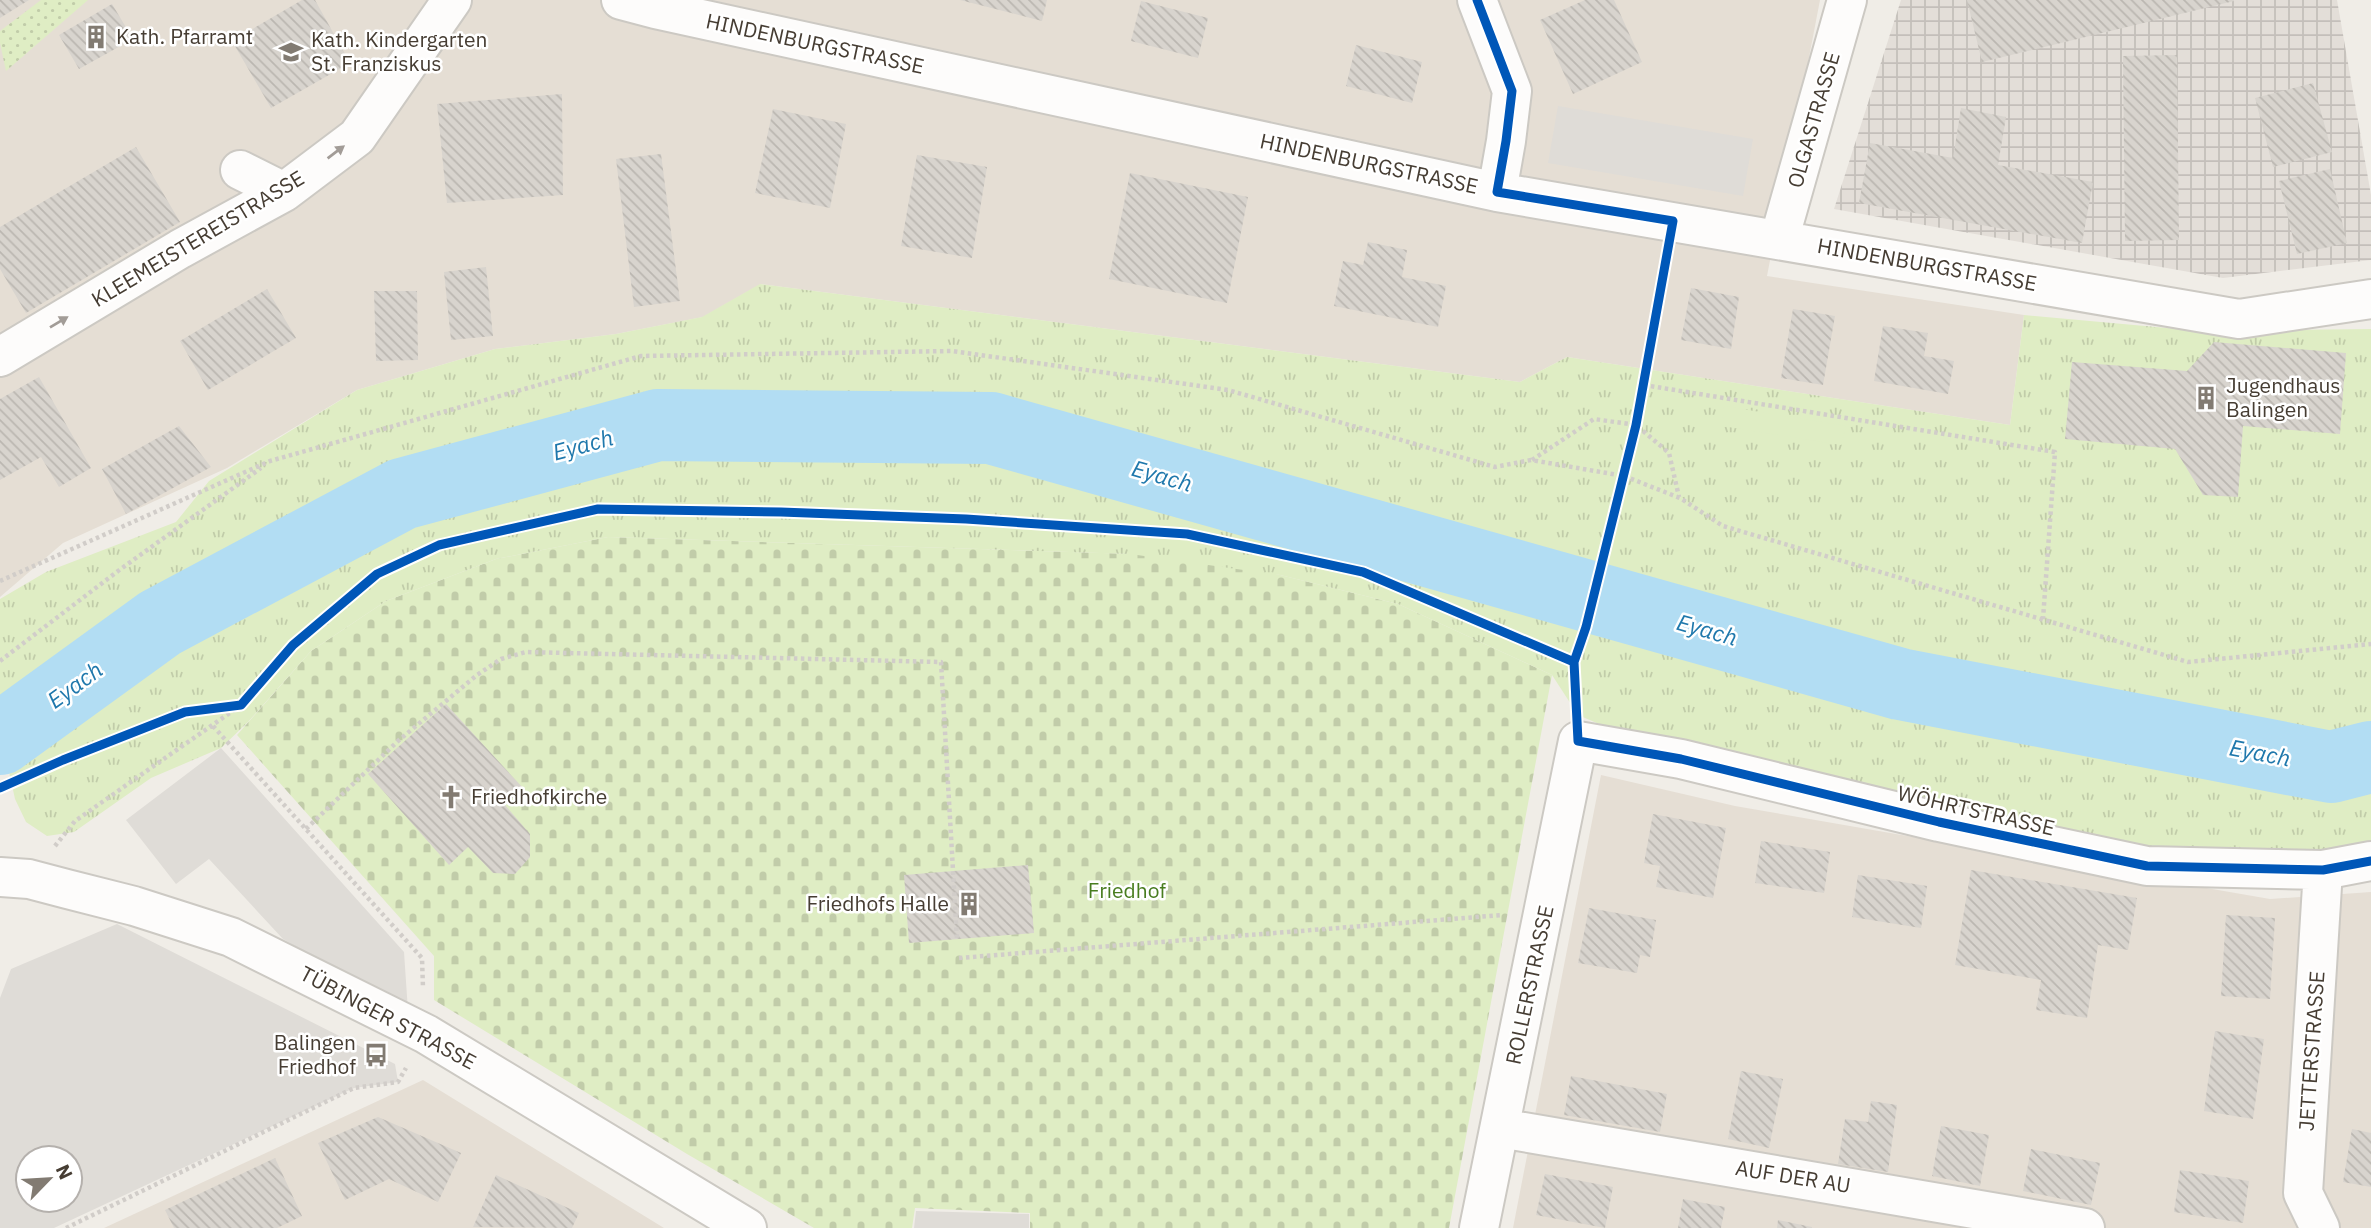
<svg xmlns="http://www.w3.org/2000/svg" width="2371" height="1228" font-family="'IBM Plex Sans',sans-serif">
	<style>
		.residential { fill: #e5ded4 }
		.industrial { fill: url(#industrial-grid) }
		.grass { fill: url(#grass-dots) }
		.cemetery { fill: url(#cemetery-stones) }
		.park { fill: url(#park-tufts) }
		.garden { fill: #dfedc4 }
		.parking { fill: #dfdcd7; fill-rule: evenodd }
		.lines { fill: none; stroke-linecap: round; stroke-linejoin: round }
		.river { stroke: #b2ddf3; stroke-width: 72 }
		.building { fill: url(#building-back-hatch) }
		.minor-casing { stroke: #ccc9c3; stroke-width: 42 }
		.path { stroke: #d1cdc9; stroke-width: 4.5; stroke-dasharray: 3.5 3.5; stroke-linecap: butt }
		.minor { stroke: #fdfcfb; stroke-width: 38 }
		.cycleway-casing { stroke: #fff; stroke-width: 13 }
		.cycleway { stroke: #0057b8; stroke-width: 9 }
		.oneway { fill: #a29c97 }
		.labels { text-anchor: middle; stroke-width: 5; stroke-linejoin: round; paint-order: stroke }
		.poi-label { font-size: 21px; fill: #463d33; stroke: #fff; text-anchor: start }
		.street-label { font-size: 21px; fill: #463d33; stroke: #fff }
		.park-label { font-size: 21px; fill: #497d20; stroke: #fff }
		.water-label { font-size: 23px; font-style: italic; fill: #1f78ac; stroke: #fff }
	</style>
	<defs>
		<pattern id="industrial-grid" width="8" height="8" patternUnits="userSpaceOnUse" patternTransform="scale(1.75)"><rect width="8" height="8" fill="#e3ded8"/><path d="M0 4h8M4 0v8" fill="none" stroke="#c4bfba"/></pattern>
		<pattern id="grass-dots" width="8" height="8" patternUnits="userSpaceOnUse" patternTransform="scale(1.75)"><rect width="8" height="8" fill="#dfedc4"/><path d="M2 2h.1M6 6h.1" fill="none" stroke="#c1cca9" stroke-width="1.8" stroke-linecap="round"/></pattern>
		<pattern id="cemetery-stones" width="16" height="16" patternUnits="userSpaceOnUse" patternTransform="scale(1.75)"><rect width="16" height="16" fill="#dfedc4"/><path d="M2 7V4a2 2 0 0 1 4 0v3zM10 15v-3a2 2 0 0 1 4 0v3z" fill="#c1cca9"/></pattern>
		<pattern id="park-tufts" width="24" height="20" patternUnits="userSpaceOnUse" patternTransform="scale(1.75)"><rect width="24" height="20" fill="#dfedc4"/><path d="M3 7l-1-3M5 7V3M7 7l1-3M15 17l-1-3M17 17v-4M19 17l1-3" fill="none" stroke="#c1cca9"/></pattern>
		<pattern id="building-back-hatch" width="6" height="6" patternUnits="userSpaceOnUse" patternTransform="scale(1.75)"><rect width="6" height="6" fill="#d8d4ce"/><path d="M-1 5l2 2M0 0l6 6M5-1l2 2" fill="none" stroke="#bbb7b1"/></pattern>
	</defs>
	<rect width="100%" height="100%" fill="#f0ede7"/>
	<path class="residential" d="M0 0H1820L1767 276 2024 315 2010 425 1567 357 1520 382 761 284 703 317 616 334 495 349 357 390 227 468 63 543 0 597Z
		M1601 775 1735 806 2270 899 2371 892V1228H1513Z
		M423 1080 664 1228H104Z"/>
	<path class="industrial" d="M1901 0H2337L2371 195V260L2223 278 1834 209Z"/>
	<path class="grass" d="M41 0H88L6 71 0 43V31Z"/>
	<path class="cemetery" d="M608 537 1135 554 1264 571 1398 604 1552 675 1449 1228H1030V1213L915 1208 912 1228H814L687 1154 434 1000V956L237 735 311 651 386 601 496 559Z"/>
	<path class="park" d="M760 284 1520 382 1567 357 2010 425 2024 315 2200 331 2371 329V861L2147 866 1681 759 1578 715 1552 675 1398 604 1280 575 1130 554 608 537 496 559 386 601 311 651 248 722 221 748 151 778 74 832 47 836 26 822 15 799 6 758 0 709V599L46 572 176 522 209 481 357 390 495 349 616 334 702 317Z"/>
	<path class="garden" d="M1724 406 1846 426 1841 445 1722 426Z"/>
	<path class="parking" d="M1558 106 1753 139 1743 196 1548 163Z
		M221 748 404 952 408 1011 283 939 209 859 176 884 126 820Z
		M117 924 395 1064 398 1082 354 1088 54 1228H0V998L11 969ZM28 1158H70V1200H28Z
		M916 1211 1029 1214V1228H914Z"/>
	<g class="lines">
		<path class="river" d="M0 739 160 623 402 494 658 425 991 428 1900 684 2331 767 2371 757"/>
	</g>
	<path class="building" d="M0 0H29L0 18Z
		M302 0H315L350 63 271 108 232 41Z
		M960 0H1047L1042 21Z
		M1585 0H1614L1642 62 1573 94 1540 20Z
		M1967 0H2234V1L1982 62Z
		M1141 1 1208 18 1198 58 1131 41Z
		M112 4 133 39 79 69 59 35Z
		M1356 45 1422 62 1412 103 1346 86Z
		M2177 55 2179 240 2125 241 2123 56Z
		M2313 83 2332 152 2273 167 2255 98Z
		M562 94 563 195 447 203 437 104Z
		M1961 108 2006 117 1998 165 2093 182 2082 243 1859 203 1870 143 1953 158Z
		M773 109 846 124 830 208 755 193Z
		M136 147 180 222 26 313 0 269V227Z
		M661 154 680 301 634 307 616 159Z
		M917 155 987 167 972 258 901 246Z
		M2330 169 2347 243 2297 254 2279 181Z
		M1130 173 1248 197 1227 303 1109 279Z
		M1368 242 1407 250 1402 277 1446 286 1438 327 1334 306 1343 261 1363 265Z
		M486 267 493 336 451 340 444 272Z
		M1691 288 1739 297 1731 349 1681 340Z
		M267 289 296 338 208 390 180 341Z
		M374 291H417L418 360 376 361Z
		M1793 309 1835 316 1823 385 1781 378Z
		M1883 326 1928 333 1924 356 1954 361 1948 394 1874 381Z
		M2214 342 2346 353 2340 434 2243 426 2238 497 2203 495 2175 449 2065 439 2072 362 2187 371Z
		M39 377 91 468 59 487 41 457 0 480V399Z
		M179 426 211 467 126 514 102 469Z
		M446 704 523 788 505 805 530 834V857L515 874 493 873 468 847 449 865 368 774Z
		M1653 814 1726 828 1713 898 1656 887 1660 866 1644 863Z
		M1761 841 1830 852 1824 893 1755 883Z
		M1028 865 1034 933 909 943 904 875Z
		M1971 870 2137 898 2128 950 2098 945 2087 1018 2036 1010 2041 980 1955 965Z
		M1858 875 1927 886 1921 928 1852 917Z
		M1589 908 1656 920 1650 957 1640 955 1637 973 1578 963Z
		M2226 915 2275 918 2270 999 2221 996Z
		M2215 1031 2264 1039 2253 1119 2204 1111Z
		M1741 1071 1783 1079 1769 1148 1728 1139Z
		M1571 1076 1667 1094 1660 1132 1564 1115Z
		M1871 1101 1897 1105 1888 1172 1838 1164 1845 1119 1868 1122Z
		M378 1117 461 1153 438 1202 389 1179 345 1200 318 1143Z
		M1941 1126 1989 1135 1980 1186 1932 1176Z
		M2352 1129 2371 1133V1187L2343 1182Z
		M2031 1149 2100 1163 2091 1205 2023 1191Z
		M275 1158 302 1216 277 1228H174L165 1210Z
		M2180 1170 2249 1181 2243 1223 2174 1212Z
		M1545 1174 1613 1187 1605 1228 1536 1215Z
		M496 1175 579 1213 572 1228 473 1227Z
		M1683 1199 1725 1207 1721 1228H1678Z
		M1778 1220 1812 1227V1228H1777Z"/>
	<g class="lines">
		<g class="minor-casing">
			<path id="minor" d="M621 0 655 9 1497 192 2239 319 2371 299
				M1477 0 1512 91 1506 141 1497 192
				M240 170 284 192
				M1779 240 1847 0
				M0 357 180 249 284 192 357 137 452 0
				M0 877 29 879 67 889 134 906 231 937 426 1034 747 1228
				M1500 1128 2085 1228
				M1479 1228 1578 741 1681 759 1939 822 2147 866 2323 870 2371 861
				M2320 1228 2303 1193 2323 870"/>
		</g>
		<path class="path" d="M1644 385 2055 452 2043 619
			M1532 460 1594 419 1636 425 1669 453 1679 497
			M0 581 270 461 641 356 952 351 1228 390 1495 467 1531 460 1624 476 1680 498 1723 526 2188 662 2371 644
			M0 661 118 571 261 468
			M1576 703 1574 662 1586 627 1636 425 1666 260
			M213 726 422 958 423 988
			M306 829 398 741 477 675 501 659 526 652 941 662 957 940
			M55 846 75 821 241 705 293 645 377 574 439 545 598 509 781 512 966 519 1187 534 1363 572 1574 662
			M959 958 1502 915
			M66 1228 354 1088 398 1082 406 1068"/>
		<use href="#minor" class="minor"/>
		<g class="cycleway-casing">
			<path id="cycleway" d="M1477 0 1512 91 1506 141 1497 192 1673 221 1636 425 1586 627 1574 662 1578 741 1681 759 1939 822 2147 866 2323 870 2371 861
				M0 788 63 760 185 712 241 705 293 645 377 574 439 545 598 509 781 512 966 519 1187 534 1363 572 1574 662"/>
		</g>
		<use href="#cycleway" class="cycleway"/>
	</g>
	<defs><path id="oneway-solid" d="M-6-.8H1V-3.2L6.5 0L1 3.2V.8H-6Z" transform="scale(1.75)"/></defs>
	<g class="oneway">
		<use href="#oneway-solid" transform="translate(336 152) rotate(-37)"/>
		<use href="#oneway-solid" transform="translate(59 322) rotate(-31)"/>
	</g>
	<defs>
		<g id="building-bare" transform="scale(1.89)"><path d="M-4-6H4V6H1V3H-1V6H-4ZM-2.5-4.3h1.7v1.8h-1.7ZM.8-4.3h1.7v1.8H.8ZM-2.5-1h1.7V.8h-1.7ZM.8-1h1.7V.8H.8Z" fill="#827b72" stroke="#fff" stroke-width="2.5" paint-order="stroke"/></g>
		<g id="school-bare" transform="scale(1.89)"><path d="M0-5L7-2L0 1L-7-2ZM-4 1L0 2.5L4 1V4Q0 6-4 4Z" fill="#827b72" stroke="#fff" stroke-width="2.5" paint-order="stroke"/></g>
		<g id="church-bare" transform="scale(1.89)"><path d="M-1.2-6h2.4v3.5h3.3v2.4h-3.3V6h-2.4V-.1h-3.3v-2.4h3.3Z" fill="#827b72" stroke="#fff" stroke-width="2.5" paint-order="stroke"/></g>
		<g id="bus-bare" transform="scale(1.89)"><path d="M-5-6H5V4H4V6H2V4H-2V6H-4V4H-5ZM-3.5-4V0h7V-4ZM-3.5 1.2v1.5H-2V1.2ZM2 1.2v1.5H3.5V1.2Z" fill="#827b72" stroke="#fff" stroke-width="2.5" paint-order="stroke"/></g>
	</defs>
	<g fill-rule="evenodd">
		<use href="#building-bare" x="96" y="37"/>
		<use href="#school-bare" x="291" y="52"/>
		<use href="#building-bare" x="2206" y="398"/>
		<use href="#church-bare" x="451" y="797"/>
		<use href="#building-bare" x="969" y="904"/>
		<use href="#bus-bare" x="376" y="1055"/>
	</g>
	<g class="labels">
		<g class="poi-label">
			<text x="116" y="44">Kath. Pfarramt</text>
			<text x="311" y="47">Kath. Kindergarten<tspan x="311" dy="24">St. Franziskus</tspan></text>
			<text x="2226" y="393">Jugendhaus<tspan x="2226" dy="24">Balingen</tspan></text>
			<text x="471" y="804">Friedhofkirche</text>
			<text x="949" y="911" text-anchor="end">Friedhofs Halle</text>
			<text x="356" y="1050" text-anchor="end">Balingen<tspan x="356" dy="24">Friedhof</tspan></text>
		</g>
		<g class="street-label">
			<text transform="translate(815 44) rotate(12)" y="7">HINDENBURGSTRASSE</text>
			<text transform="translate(1814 120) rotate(-74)" y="7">OLGASTRASSE</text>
			<text transform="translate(1369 164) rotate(12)" y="7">HINDENBURGSTRASSE</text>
			<text transform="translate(198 239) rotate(-31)" y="7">KLEEMEISTEREISTRASSE</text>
			<text transform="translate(1927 265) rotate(10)" y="7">HINDENBURGSTRASSE</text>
			<text transform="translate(1976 811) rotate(13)" y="7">WÖHRTSTRASSE</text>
			<text transform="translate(1530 985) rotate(-78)" y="7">ROLLERSTRASSE</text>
			<text transform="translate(388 1018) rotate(28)" y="7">TÜBINGER STRASSE</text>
			<text transform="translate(2312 1051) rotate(-86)" y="7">JETTERSTRASSE</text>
			<text transform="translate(1793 1177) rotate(9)" y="7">AUF DER AU</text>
		</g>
		<g class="park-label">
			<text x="1127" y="898">Friedhof</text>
		</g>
		<g class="water-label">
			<text transform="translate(583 445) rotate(-15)" y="8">Eyach</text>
			<text transform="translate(1162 476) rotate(16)" y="8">Eyach</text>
			<text transform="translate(1707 630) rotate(16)" y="8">Eyach</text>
			<text transform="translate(75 685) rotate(-36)" y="8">Eyach</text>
			<text transform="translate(2260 753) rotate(11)" y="8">Eyach</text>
		</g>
	</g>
	<g transform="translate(49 1179) rotate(65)"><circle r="33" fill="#ffffff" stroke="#b5b1ad" stroke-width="2"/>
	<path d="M0-5L12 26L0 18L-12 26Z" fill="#827b72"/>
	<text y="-10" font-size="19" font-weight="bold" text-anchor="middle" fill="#463d33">N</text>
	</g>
</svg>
